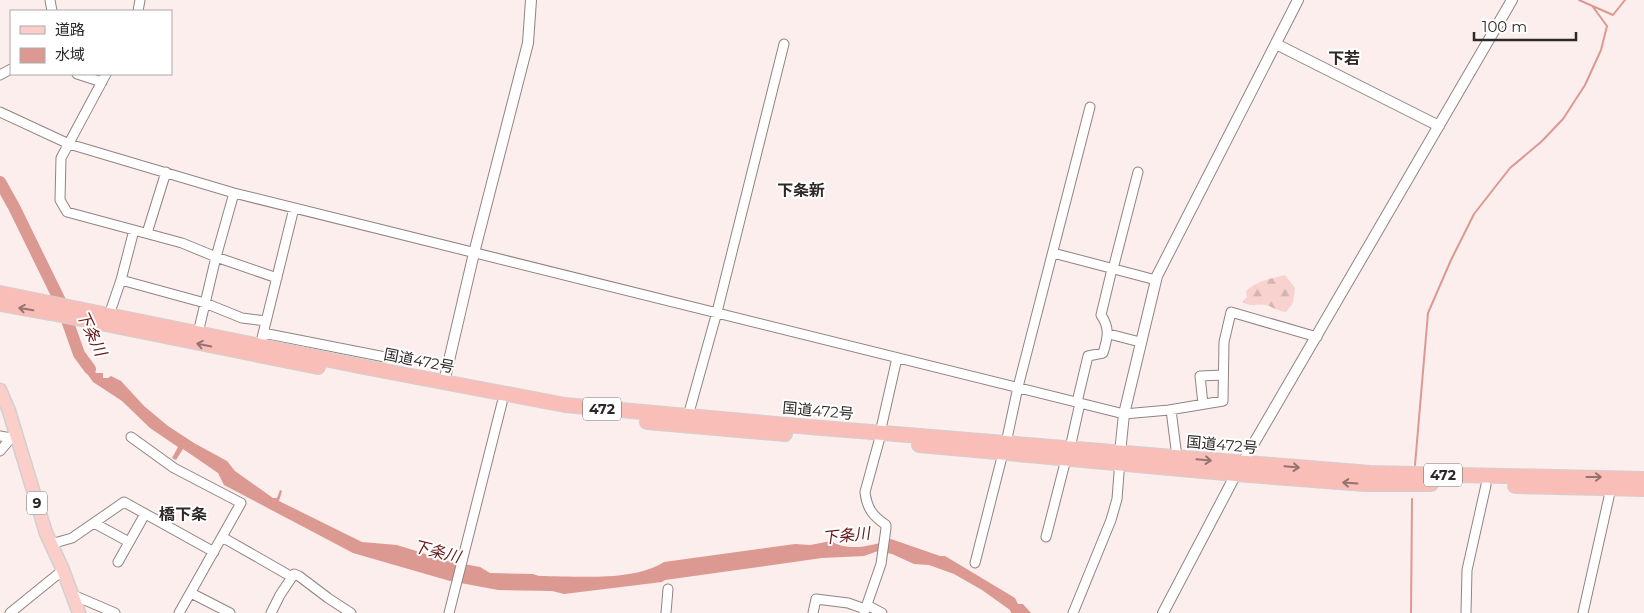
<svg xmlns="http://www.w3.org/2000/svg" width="1644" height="613" font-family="Montserrat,'Noto Sans JP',sans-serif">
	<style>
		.forest { fill: url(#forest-firs) }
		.water { fill: #db9992 }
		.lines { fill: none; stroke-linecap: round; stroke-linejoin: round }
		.stream { stroke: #db9992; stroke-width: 2 }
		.river { stroke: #db9992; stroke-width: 12 }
		.minor-casing { stroke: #918482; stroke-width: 11 }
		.tertiary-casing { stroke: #918482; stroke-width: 12 }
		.primary-casing { stroke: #d1d0d0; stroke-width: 15 }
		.trunk-casing { stroke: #d1d0d0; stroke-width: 16 }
		.minor { stroke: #fff; stroke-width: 9 }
		.tertiary { stroke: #fff; stroke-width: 10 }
		.primary { stroke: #fbceca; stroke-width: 12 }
		.trunk { stroke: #fabeb8; stroke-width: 14 }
		.oneway { stroke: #947370 }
		.labels { text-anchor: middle; stroke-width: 4; stroke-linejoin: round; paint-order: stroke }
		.shield { fill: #fff; stroke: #6d6868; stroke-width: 1 }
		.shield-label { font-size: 14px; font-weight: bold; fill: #2e2828 }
		.street-label { font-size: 15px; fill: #2e2828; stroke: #fff }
		.neighbourhood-label { font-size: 16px; font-weight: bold; fill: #2e2828; stroke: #fff }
		.water-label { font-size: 16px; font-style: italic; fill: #671918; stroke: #fff }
	</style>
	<defs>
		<pattern id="forest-firs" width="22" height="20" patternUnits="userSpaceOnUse" patternTransform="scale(1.25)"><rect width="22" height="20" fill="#f7d2ce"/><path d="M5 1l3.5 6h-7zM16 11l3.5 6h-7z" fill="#d4b4b1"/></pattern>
	</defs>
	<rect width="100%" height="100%" fill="#fceeec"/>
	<path class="forest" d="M1285 275 1295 288 1293 303 1286 312C1278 311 1273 307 1266 305 1255 303 1255 308 1242 302L1247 297 1246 291C1258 280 1270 279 1285 275Z"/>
	<path class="water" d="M82 354 96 373H103V378H108L111 376 121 381 144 406 168 426 194 443 227 461 235 471 273 498H277L280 490 282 491 279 501 362 542 397 545 448 561 480 567 490 573 533 574 539 576C576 576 633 582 664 562L795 544 810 545 831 541C847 552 874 546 891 539L940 556H945L1015 598 1018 604H1023L1031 613H1011L1010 610 982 590 954 574 929 565 914 564 892 554 878 551 864 556 822 558 665 580 662 582 564 594 552 591 498 590 450 581 353 553 224 485 218 473 183 449 176 460 172 458 178 447 150 428 122 401 93 382 86 372 78 356Z"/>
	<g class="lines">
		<path class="stream" d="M1579 0 1613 15 1625 0
			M1415 465 1428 313 1451 260 1474 214 1510 168 1541 142 1563 119 1585 85 1601 50 1607 26 1593 7
			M1411 613 1412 499"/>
		<path class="river" d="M0 182 14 207 61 303 79 354 90 369"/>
		<g class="minor-casing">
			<path id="minor" d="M50 0 52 11
				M138 11 140 0
				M77 74 102 82
				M106 74 61 158 60 200 67 212 182 243 216 257 277 278
				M0 75 11 69
				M0 112 69 144 234 193 1124 414 1169 410 1223 401 1224 342 1231 312 1317 337
				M147 233 166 172
				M1053 253 1156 280
				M1113 269 1138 172
				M121 280 205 303 242 318 266 321
				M109 315 121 280 134 230
				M198 333 216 257 234 193
				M263 333 385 357
				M1109 334 1140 342
				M260 346 294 208
				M1077 402 1088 356 1103 353C1108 337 1110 328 1101 315L1112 269
				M1203 404 1200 376 1223 375
				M1171 410 1177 457
				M688 416 717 312 784 44
				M880 433 897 358
				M0 436 11 438
				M131 437 174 468 241 503 179 613
				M1006 443 1018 387 1090 107
				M1070 448 1080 403
				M0 451 11 438
				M94 523 129 542
				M222 537 292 577
				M1046 537 1066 459
				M51 544 72 538 124 502 214 552
				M118 562 145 514
				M975 563 1003 453
				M191 593 230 613
				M73 595 115 613
				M867 605 882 613
				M10 613 63 570
				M271 613 280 595 294 574 299 576 328 598 351 613
				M449 613 502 403
				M666 613 668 589
				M813 613 816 599 848 603 865 609
				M864 613 881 564 886 528V525C873 516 867 509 865 492L879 441
				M1073 613 1111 520 1117 499 1120 460
				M1466 613 1467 570 1486 485
				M1583 613 1611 488"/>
		</g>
		<g class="tertiary-casing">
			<path id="tertiary" d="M1276 44 1439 126
				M444 382 474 253 528 43 531 0
				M1120 453 1124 414 1157 276 1298 0
				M1163 613 1236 474 1512 0"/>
		</g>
		<g class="primary-casing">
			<path id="primary" d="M0 390 9 411 46 533 63 570 79 613"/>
		</g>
		<g class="trunk-casing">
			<path id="trunk" d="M0 293 364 367 565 405 810 427 1370 473 1644 479
				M0 304 51 313 318 367
				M647 422 785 434
				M919 445 1236 474 1365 484H1431
				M1515 486 1644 489"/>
		</g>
		<use href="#minor" class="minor"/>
		<use href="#tertiary" class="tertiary"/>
		<use href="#primary" class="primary"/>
		<use href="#trunk" class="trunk"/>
	</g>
	<defs><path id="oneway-shaft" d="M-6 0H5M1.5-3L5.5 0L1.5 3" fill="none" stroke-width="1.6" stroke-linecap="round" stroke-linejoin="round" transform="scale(1.25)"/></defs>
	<g class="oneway">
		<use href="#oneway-shaft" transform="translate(26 309) rotate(-170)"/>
		<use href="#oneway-shaft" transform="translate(204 345) rotate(-169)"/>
		<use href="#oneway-shaft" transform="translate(1204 460) rotate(5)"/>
		<use href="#oneway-shaft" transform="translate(1292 467) rotate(5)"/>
		<use href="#oneway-shaft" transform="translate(1594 477)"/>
		<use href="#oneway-shaft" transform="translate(1350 483) rotate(-176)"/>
	</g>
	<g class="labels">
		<g class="shield">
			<rect x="583" y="397.5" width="38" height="23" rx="4"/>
			<rect x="1424" y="463.5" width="38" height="23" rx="4"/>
			<rect x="27" y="491.5" width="20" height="23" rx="4"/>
		</g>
		<g class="shield-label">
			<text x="602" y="414">472</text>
			<text x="1443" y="480">472</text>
			<text x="37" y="508">9</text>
		</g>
		<g class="street-label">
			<text transform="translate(419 361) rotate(11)" y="5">国道472号</text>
			<text transform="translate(818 411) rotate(5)" y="5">国道472号</text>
			<text transform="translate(1222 445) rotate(5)" y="5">国道472号</text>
		</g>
		<g class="neighbourhood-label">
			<text x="1344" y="64">下若</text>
			<text x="801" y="196">下条新</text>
			<text x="183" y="520">橋下条</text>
		</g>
		<g class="water-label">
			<text transform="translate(92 333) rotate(65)" y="6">下条川</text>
			<text transform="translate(846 535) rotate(-6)" y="6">下条川</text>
			<text transform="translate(437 551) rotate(14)" y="6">下条川</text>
		</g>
	</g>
	<rect x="10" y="10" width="162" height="65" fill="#ffffff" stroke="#aba9a9"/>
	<rect x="20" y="26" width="25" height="8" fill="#fbceca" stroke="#aba9a9"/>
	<text x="55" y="35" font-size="15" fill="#2e2828">道路</text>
	<rect x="20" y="48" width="25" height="15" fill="#db9992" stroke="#aba9a9"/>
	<text x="55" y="60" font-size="15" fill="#2e2828">水域</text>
	<path d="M1474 32v8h102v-8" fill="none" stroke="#2e2828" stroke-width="2.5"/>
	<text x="1482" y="32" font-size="15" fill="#2e2828" stroke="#ffffff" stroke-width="4" paint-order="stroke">100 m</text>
</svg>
